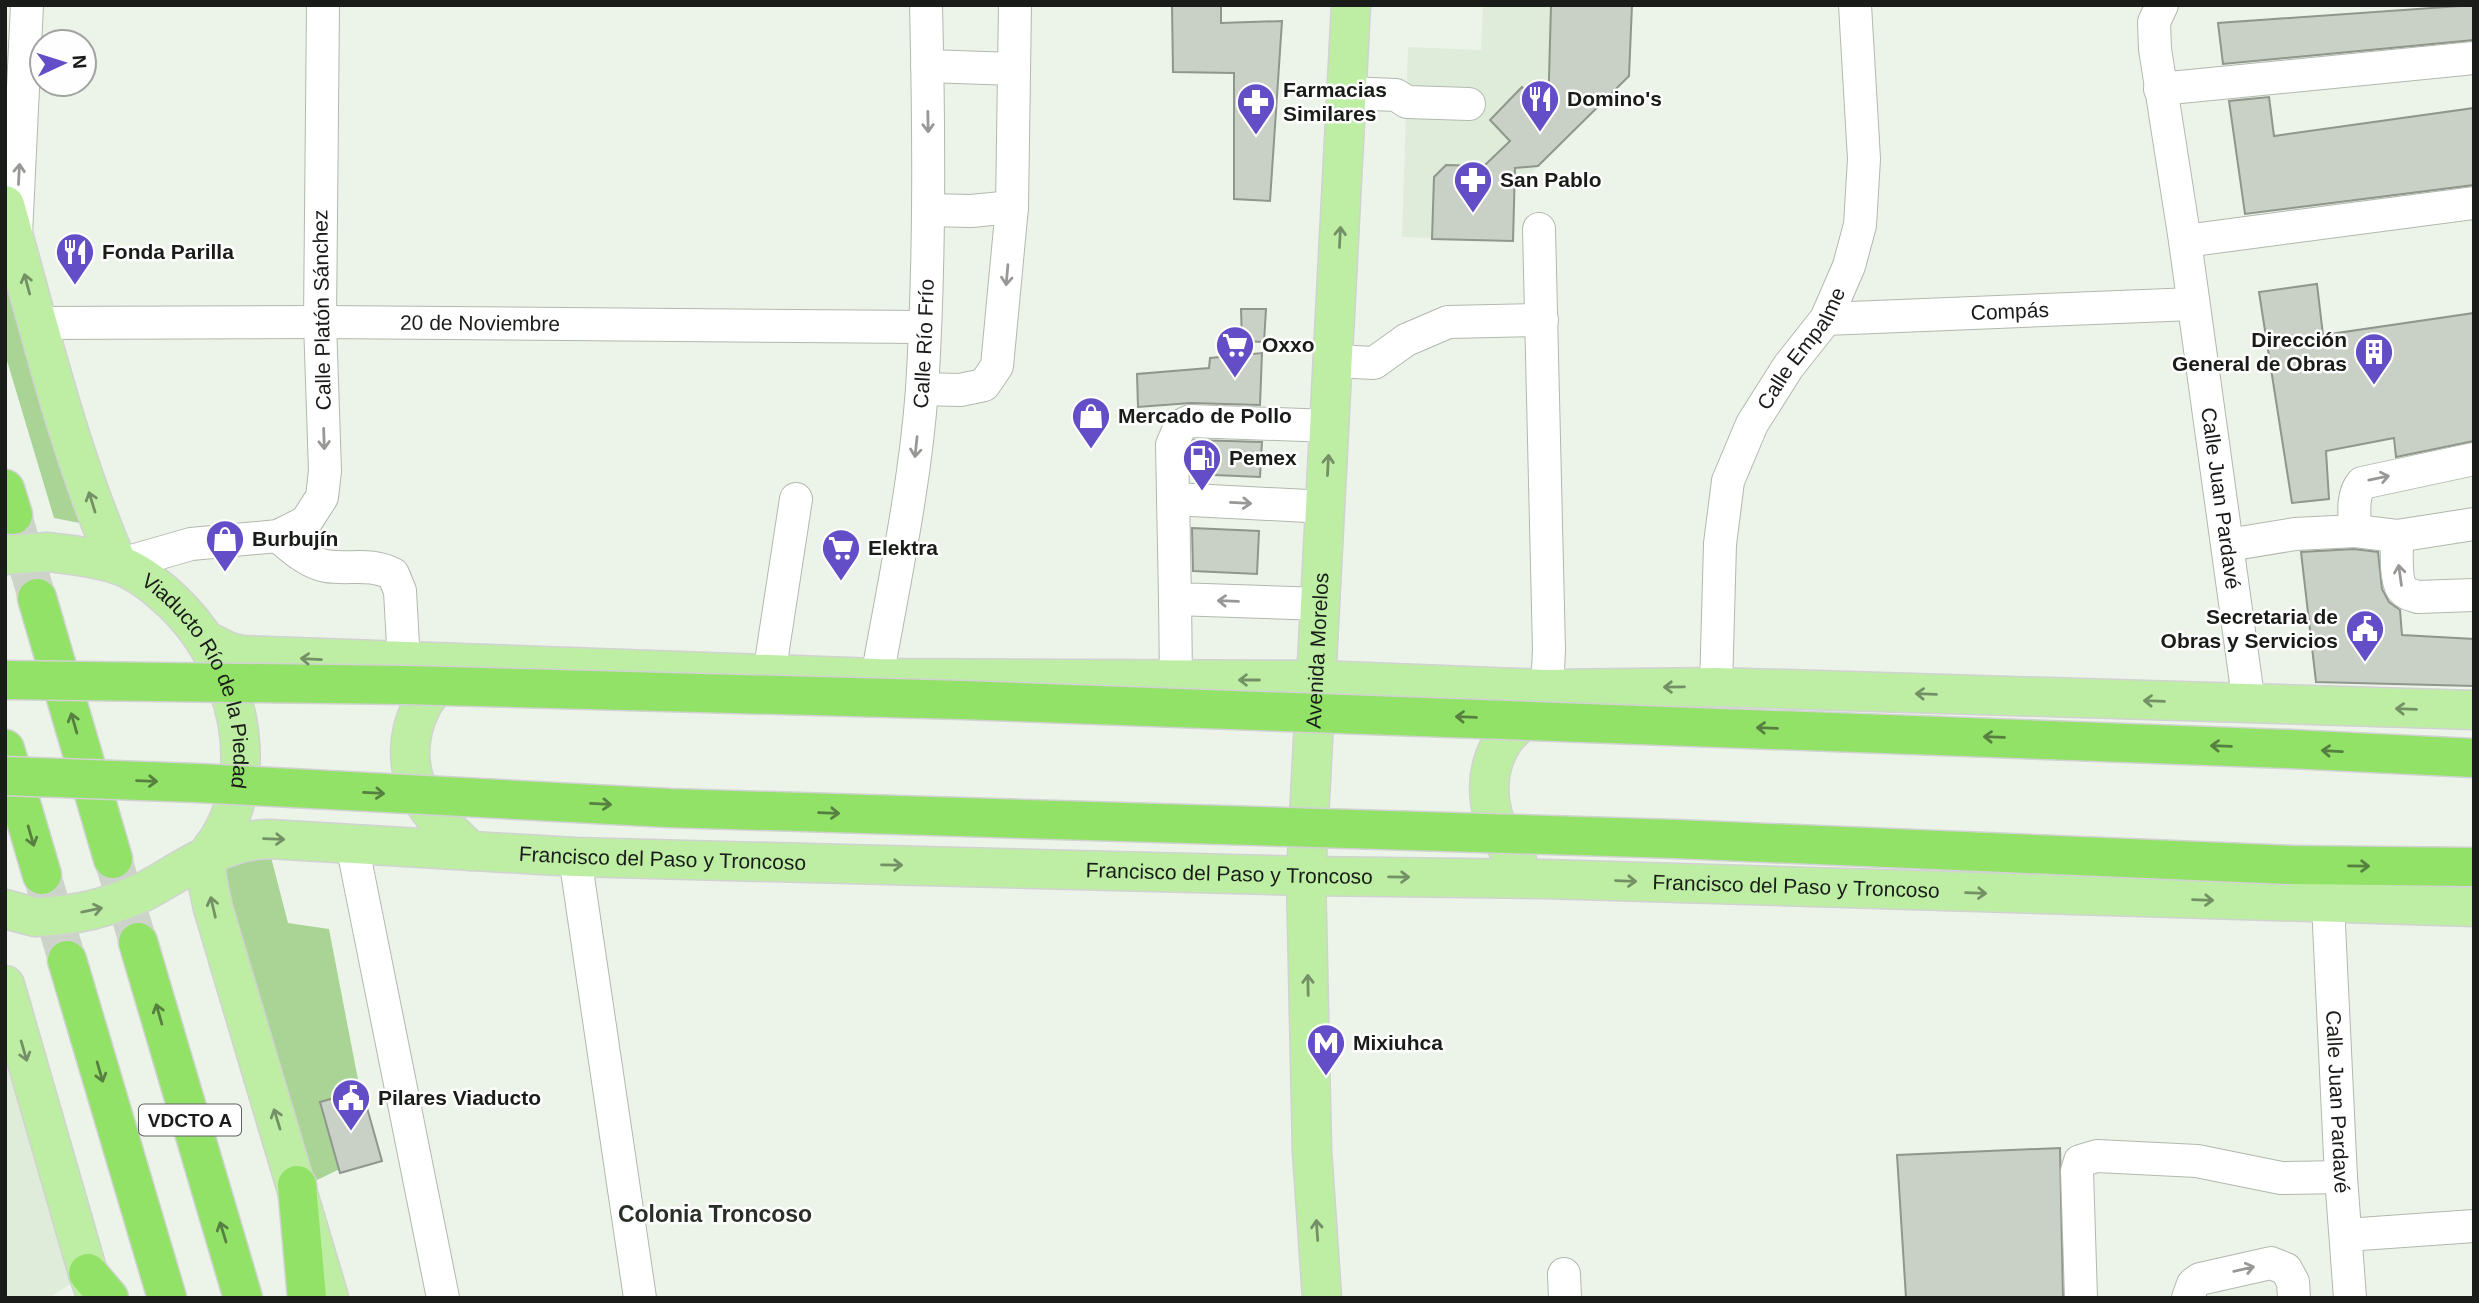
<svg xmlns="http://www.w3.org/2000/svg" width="2479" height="1303" font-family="Arial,sans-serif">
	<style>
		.built { fill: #e0ecda }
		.green { fill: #a9d495 }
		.building { fill: #c9d0c5; stroke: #8f968c; stroke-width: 2 }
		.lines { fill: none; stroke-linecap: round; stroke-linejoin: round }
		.highway-tunnel { stroke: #ccd4ca; stroke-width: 38; stroke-dasharray: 38 19; stroke-linecap: butt }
		.minor-casing { stroke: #b1b9ae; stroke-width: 34 }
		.major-casing { stroke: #d1d2d1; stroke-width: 41 }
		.highway-casing { stroke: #d1d2d1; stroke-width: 41 }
		.minor { stroke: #fff; stroke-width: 32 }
		.major { stroke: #beeea4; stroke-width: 38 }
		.highway { stroke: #92e267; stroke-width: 38 }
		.major-bridge-casing { stroke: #d1d2d1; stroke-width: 41; stroke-linecap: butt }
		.highway-bridge-casing { stroke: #d1d2d1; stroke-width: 41; stroke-linecap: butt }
		.major-bridge { stroke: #beeea4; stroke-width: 38 }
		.highway-bridge { stroke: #92e267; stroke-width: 38 }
		.oneway { stroke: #989997 }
		.oneway2 { stroke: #749065 }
		.oneway3 { stroke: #567f40 }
		.labels { text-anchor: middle; stroke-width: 5; stroke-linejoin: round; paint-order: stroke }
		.shield { fill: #fefefe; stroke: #5e605d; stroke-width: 2 }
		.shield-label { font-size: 19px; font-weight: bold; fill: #191c18 }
		.poi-label { font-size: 21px; font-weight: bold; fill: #191c18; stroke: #fefefe; text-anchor: start }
		.street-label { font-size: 21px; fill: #191c18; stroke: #fefefe }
		.neighbourhood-label { font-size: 23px; font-weight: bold; fill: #292f26; stroke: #fefefe }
	</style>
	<rect width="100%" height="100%" fill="#ecf4e9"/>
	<path class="built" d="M1483 5H1632L1629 75 1514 190 1513 241 1402 237 1408 47 1481 50Z
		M5 1006 78 1279 49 1298H5Z"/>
	<path class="green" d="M5 282 85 524 54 518 5 354Z
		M271 857 288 923 329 929 365 1116 354 1162 311 1183 215 875 242 859Z"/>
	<path class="building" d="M1172 5H1221V23L1282 21 1270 201 1234 199V73L1173 72Z
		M1551 5H1632L1629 76 1538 166 1515 168 1513 241 1432 239 1434 177 1446 165 1484 166 1510 141 1490 120 1522 87 1548 114Z
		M2474 5V40L2223 64 2218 23Z
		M2269 97 2274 136 2474 108V185L2245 214 2229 101Z
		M2317 284 2323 335 2474 313V441L2396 457 2394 438 2326 451 2329 499 2292 503 2259 292Z
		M1241 309H1266L1264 342 1242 341Z
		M1262 353 1260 405 1191 403 1138 407 1137 374 1209 368 1210 358Z
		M1194 440 1262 442 1260 477 1191 474 1190 449Z
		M1192 528 1259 531 1257 574 1193 571Z
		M2354 549 2378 552 2382 589 2389 602 2400 610 2402 635 2474 639V686L2316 682 2301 552Z
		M362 1090 382 1161 340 1173 320 1102Z
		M2060 1148 2063 1298H1906L1897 1155Z"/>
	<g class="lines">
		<path class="highway-tunnel" d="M13 515 37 598
			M113 859 138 942
			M42 875 67 960"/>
		<g class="minor-casing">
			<g id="minor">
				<path id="s1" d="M2162 5 2154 22 2155 49 2185 241 2249 704"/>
				<path d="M927 66 1014 69"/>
				<path d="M2160 89 2474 58"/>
				<path d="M1347 93 1396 95 1407 102 1469 104"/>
				<path d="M929 210 971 211 1012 207"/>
				<path d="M1539 229 1549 650 1547 689"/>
				<path d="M16 234 27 5"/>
				<path d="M2185 241 2474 203"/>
				<path id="s2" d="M1826 319 2193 304"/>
				<path id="s3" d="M37 323 320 322 924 327"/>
				<path d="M1333 361 1374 363 1406 340 1448 322 1542 320"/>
				<path d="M922 389 960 390 984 385 997 366 1012 207 1015 5"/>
				<path d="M1173 499 1326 507"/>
				<path d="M2355 531C2355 515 2351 496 2362 483L2474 459"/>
				<path d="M278 536C291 547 308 563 326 566 350 570 370 562 393 574L400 591 404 663"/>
				<path d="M2397 536C2397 548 2395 579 2402 589 2406 594 2412 595 2418 597L2474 595"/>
				<path d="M2228 545 2295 534 2355 531 2397 536 2474 524"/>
				<path d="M118 565 191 544 278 536 306 522 322 497 325 471 320 322 323 5"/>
				<path d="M1175 599 1176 679"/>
				<path d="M1321 604 1175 599 1172 445 1180 426 1190 421 1330 426"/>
				<path d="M769 675 796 499"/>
				<path id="s4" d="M877 678C894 582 915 486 922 389 930 261 929 133 926 5"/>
				<path id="s5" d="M1716 687 1720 544 1728 481 1752 424 1788 367 1826 319 1849 266 1860 225 1864 159 1855 5"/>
				<path d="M352 844 443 1298"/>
				<path d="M575 857 640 1298"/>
				<path id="s6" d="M2328 904 2341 1177 2350 1298"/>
				<path d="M2346 1235 2474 1226"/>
				<path d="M1564 1274 1565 1298"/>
				<path d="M2081 1298 2077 1171 2080 1161 2097 1156 2197 1161 2281 1178 2341 1177"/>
				<path d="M2188 1298 2193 1284 2200 1279 2271 1263 2286 1269 2293 1282 2294 1298"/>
			</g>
		</g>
		<g class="major-casing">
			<g id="major">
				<path d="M5 205C39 326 68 450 118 565"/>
				<path id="s7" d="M48 552C71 555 94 557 116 564 132 569 149 581 162 592 220 641 253 722 236 798 233 811 227 825 220 837 217 843 210 849 208 855 203 870 210 893 213 908L329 1298"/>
				<path d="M205 640 229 652 241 655 877 678 1317 680 1547 689 1716 687 2474 710"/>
				<path d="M458 669C411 696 396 757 425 803 436 821 455 835 470 851"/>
				<path d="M1517 860C1488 826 1478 777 1505 738 1515 725 1530 717 1538 702"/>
				<path id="s8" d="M145 891C184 870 222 840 269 839L575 857 1306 876 1545 879 2474 907"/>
				<path d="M5 909 35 917"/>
				<path d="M5 985 88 1273 97 1298"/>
				<path id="s9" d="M1322 1298 1312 1151 1306 876 1351 5"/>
			</g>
		</g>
		<g class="highway-casing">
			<path id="highway" d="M5 489 13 515
				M37 598 113 859
				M5 749 42 875
				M2290 749 2474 758
				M2291 865 2474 867
				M138 942 243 1298
				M67 960 167 1298
				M297 1185 307 1298
				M88 1273 109 1298"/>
		</g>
		<use href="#minor" class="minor"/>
		<use href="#major" class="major"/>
		<use href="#highway" class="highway"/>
		<g class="major-bridge-casing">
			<path id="major-bridge" d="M5 555 48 552
				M35 917C80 915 104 909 145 891"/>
		</g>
		<g class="highway-bridge-casing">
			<path id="highway-bridge" d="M5 680 405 685 962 700 2290 749
				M5 776 197 783 669 808 1676 839 2291 865"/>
		</g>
		<use href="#major-bridge" class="major-bridge"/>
		<use href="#highway-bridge" class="highway-bridge"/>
	</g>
	<defs><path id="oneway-shaft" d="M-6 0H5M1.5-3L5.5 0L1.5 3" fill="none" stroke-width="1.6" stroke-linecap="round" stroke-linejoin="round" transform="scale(1.75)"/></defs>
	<g class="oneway">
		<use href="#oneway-shaft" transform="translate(928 122) rotate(89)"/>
		<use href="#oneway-shaft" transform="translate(19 174) rotate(-87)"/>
		<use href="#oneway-shaft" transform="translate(1007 275) rotate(95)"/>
		<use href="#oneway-shaft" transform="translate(324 439) rotate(88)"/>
		<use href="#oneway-shaft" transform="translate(916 447) rotate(96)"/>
		<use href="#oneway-shaft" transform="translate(2379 478) rotate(-12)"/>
		<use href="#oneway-shaft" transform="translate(1241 503) rotate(3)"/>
		<use href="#oneway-shaft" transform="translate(2400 575) rotate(-98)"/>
		<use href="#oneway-shaft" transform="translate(1228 601) rotate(-178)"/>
		<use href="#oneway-shaft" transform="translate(2244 1269) rotate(-13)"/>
	</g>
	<g class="oneway2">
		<use href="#oneway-shaft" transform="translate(1340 237) rotate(-87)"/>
		<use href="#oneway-shaft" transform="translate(27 284) rotate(-105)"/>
		<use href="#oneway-shaft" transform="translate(1328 465) rotate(-87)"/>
		<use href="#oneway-shaft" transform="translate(92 502) rotate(-107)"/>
		<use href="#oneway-shaft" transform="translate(311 659) rotate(-177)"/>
		<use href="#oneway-shaft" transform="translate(1249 680) rotate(-180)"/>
		<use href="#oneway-shaft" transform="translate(1674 687) rotate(179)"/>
		<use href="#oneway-shaft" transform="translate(1926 694) rotate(-178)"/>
		<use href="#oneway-shaft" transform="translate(2154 701) rotate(-178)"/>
		<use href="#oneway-shaft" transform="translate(2406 709) rotate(-178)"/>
		<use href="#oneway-shaft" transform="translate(274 839) rotate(2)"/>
		<use href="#oneway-shaft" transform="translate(892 865) rotate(1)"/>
		<use href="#oneway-shaft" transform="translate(1399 877) rotate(1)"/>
		<use href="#oneway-shaft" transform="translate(1626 881) rotate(2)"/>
		<use href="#oneway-shaft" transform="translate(1976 893) rotate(2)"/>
		<use href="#oneway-shaft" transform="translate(2203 900) rotate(2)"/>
		<use href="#oneway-shaft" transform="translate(213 907) rotate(-103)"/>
		<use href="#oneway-shaft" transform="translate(92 910) rotate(-12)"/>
		<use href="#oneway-shaft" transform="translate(1308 985) rotate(-91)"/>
		<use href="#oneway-shaft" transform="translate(24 1051) rotate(74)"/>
		<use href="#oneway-shaft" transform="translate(277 1119) rotate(-107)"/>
		<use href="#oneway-shaft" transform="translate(1317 1230) rotate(-94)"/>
	</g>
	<g class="oneway3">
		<use href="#oneway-shaft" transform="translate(1466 717) rotate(-178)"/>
		<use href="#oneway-shaft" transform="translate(74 723) rotate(-106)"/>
		<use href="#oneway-shaft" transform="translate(1767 728) rotate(-178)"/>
		<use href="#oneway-shaft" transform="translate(1994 737) rotate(-178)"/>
		<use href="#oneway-shaft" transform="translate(2221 746) rotate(-178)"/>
		<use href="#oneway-shaft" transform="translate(2332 751) rotate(-177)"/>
		<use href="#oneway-shaft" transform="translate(147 781) rotate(2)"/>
		<use href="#oneway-shaft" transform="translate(374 793) rotate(3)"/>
		<use href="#oneway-shaft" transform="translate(601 804) rotate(3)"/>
		<use href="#oneway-shaft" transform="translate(829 813) rotate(2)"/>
		<use href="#oneway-shaft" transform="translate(31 836) rotate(74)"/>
		<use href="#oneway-shaft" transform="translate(2359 866) rotate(1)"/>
		<use href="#oneway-shaft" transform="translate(159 1014) rotate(-106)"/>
		<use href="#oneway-shaft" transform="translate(100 1072) rotate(74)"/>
		<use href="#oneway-shaft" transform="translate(223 1232) rotate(-107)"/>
	</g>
	<defs>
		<g id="restaurant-pin" transform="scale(2.0125)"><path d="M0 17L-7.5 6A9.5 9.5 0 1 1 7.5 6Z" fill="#634ec7" stroke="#fefefe"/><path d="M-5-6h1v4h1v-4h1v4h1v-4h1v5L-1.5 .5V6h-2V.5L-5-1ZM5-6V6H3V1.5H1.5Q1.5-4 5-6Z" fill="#fff"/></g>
		<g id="pharmacy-pin" transform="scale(2.0125)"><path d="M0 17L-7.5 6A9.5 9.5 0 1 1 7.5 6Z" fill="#634ec7" stroke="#fefefe"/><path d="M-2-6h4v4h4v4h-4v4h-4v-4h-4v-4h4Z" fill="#fff"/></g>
		<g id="supermarket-pin" transform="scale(2.0125)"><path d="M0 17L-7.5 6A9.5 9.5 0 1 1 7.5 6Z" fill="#634ec7" stroke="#fefefe"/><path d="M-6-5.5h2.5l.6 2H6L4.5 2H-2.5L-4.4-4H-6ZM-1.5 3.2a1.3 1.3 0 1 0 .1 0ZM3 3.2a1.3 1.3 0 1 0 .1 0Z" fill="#fff"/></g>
		<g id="building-pin" transform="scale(2.0125)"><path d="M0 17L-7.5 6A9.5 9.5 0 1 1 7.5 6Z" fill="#634ec7" stroke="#fefefe"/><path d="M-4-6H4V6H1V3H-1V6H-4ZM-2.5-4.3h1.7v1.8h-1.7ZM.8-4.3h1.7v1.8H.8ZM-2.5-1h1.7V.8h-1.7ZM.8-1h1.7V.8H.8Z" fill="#fff"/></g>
		<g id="shop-pin" transform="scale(2.0125)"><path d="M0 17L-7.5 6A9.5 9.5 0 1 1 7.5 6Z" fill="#634ec7" stroke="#fefefe"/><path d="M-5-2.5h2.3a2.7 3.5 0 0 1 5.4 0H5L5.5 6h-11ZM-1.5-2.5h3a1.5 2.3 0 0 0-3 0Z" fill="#fff"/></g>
		<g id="fuel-pin" transform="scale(2.0125)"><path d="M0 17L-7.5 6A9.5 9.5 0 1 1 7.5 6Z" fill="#634ec7" stroke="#fefefe"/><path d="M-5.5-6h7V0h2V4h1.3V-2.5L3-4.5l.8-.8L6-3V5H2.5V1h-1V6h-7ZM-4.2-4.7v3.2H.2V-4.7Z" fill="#fff"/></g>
		<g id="civic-pin" transform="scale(2.0125)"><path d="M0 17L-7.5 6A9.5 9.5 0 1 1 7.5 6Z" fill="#634ec7" stroke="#fefefe"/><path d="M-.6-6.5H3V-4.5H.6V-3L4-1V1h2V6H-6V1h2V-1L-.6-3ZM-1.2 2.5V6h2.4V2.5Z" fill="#fff"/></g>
		<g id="metro-pin" transform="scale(2.0125)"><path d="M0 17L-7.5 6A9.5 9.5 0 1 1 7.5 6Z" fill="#634ec7" stroke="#fefefe"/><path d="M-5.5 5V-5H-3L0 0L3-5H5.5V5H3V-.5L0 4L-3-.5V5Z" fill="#fff"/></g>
	</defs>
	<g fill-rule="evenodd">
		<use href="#restaurant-pin" x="1540" y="99"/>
		<use href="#pharmacy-pin" x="1256" y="102"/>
		<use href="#pharmacy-pin" x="1473" y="180"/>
		<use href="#restaurant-pin" x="75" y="252"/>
		<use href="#supermarket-pin" x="1235" y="345"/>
		<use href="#building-pin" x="2374" y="352"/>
		<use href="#shop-pin" x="1091" y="416"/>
		<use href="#fuel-pin" x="1202" y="458"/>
		<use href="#shop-pin" x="225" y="539"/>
		<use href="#supermarket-pin" x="841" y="548"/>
		<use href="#civic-pin" x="2365" y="629"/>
		<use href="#metro-pin" x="1326" y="1043"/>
		<use href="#civic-pin" x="351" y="1098"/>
	</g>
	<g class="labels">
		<rect class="shield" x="139" y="1104.5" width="102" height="31" rx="5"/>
		<g class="shield-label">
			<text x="190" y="1127">VDCTO A</text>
		</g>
		<g class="poi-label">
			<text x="1283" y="97">Farmacias<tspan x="1283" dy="24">Similares</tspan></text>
			<text x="1567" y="106">Domino's</text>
			<text x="1500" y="187">San Pablo</text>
			<text x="102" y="259">Fonda Parilla</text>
			<text x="2347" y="347" text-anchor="end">Dirección<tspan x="2347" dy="24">General de Obras</tspan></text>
			<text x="1262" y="352">Oxxo</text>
			<text x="1118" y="423">Mercado de Pollo</text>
			<text x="1229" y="465">Pemex</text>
			<text x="252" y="546">Burbujín</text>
			<text x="868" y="555">Elektra</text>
			<text x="2338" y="624" text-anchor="end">Secretaria de<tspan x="2338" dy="24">Obras y Servicios</tspan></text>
			<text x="1353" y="1050">Mixiuhca</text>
			<text x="378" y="1105">Pilares Viaducto</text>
		</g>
		<g class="street-label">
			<text transform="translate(322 310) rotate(-91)" y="7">Calle Platón Sánchez</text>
			<text dy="7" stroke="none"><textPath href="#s2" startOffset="184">Compás</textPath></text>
			<text dy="7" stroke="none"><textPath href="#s3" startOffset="443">20 de Noviembre</textPath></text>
			<text dy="7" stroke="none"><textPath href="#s4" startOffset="338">Calle Río Frío</textPath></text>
			<text dy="7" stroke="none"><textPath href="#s5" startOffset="359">Calle Empalme</textPath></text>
			<text dy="7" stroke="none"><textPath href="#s1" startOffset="500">Calle Juan Pardavé</textPath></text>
			<text dy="7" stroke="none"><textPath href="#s9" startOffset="648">Avenida Morelos</textPath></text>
			<text dy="7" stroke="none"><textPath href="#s7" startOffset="222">Viaducto Río de la Piedad</textPath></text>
			<text dy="7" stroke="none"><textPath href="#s8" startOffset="530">Francisco del Paso y Troncoso</textPath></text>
			<text dy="7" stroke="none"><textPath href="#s8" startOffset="1097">Francisco del Paso y Troncoso</textPath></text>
			<text dy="7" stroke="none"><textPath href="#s8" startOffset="1664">Francisco del Paso y Troncoso</textPath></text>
			<text dy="7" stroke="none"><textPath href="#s6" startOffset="198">Calle Juan Pardavé</textPath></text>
		</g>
		<g class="neighbourhood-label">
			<text x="715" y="1222">Colonia Troncoso</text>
		</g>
	</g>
	<rect width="2479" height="1303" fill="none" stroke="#191c18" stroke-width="14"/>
	<g transform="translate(63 63) rotate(86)"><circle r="33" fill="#fefefe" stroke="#a2a4a2" stroke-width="2"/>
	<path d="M0-5L12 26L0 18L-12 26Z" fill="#634ec7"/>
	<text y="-10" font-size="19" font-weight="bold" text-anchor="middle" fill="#191c18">N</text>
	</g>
</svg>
